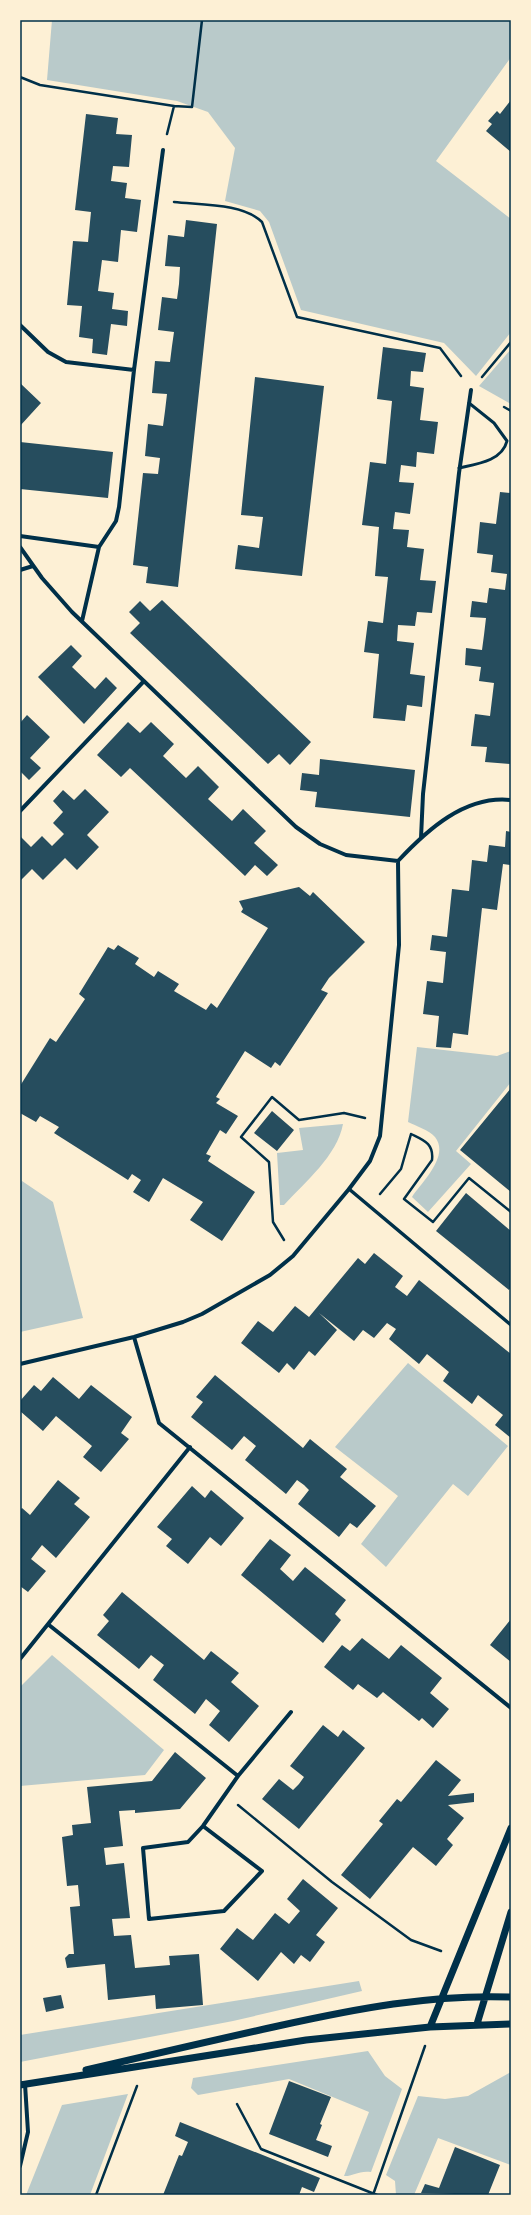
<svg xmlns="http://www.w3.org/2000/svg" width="531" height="2215" font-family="Karla,sans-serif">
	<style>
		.green { fill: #b9caca }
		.building { fill: #264d5e }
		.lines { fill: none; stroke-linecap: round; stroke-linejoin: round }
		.path { stroke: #003049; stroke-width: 2.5 }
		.service { stroke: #003049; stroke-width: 3 }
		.pedestrian { stroke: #003049; stroke-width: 3.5 }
		.minor { stroke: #003049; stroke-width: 4 }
		.tertiary { stroke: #003049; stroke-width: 7 }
		.neatline { fill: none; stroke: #003049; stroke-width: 1.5 }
	</style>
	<rect width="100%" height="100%" fill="#fdf0d5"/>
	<path class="green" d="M52 20H511V57L436 161 511 219V332L476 376 444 343 301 310 269 222 260 211 225 201 235 148 208 112 177 101 47 80Z
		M511 349V404L479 386Z
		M417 1047 497 1056 511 1051V1082L456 1151 471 1164 428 1212 412 1197C422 1182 450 1156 435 1137 429 1130 416 1126 408 1122Z
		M343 1124C337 1156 305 1182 284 1205H280L277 1153 303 1150 299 1128Z
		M22 1181 53 1202 83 1318 20 1332V1185Z
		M408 1363 508 1446 468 1496 453 1484 386 1567 361 1544 398 1496 335 1447Z
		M52 1655 164 1750 145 1775 20 1786V1687Z
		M359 1981 362 1991 233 2021 20 2062V2035Z
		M368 2051 385 2076 402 2089 371 2172C359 2170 351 2177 344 2176L369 2112 289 2079 198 2095 191 2088 193 2078Z
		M511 2072V2165L438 2138 414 2195H396L395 2181 386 2175 418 2096 445 2099 468 2096Z
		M128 2094 90 2195H26L62 2105Z"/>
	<path class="building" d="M511 100V152L486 131 492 124 488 121 497 111 500 114Z
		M86 114 118 118 116 134 132 135 129 167 113 166 111 181 127 183 125 198 141 200 137 232 121 230 118 262 102 260 98 291 114 293 112 309 128 311 127 326 111 324 107 355 92 353 93 339 79 337 82 306 67 305 73 241 88 242 91 212 75 210Z
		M186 220 217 224 178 587 146 583 148 567 133 565 143 473 158 474 160 458 145 456 148 424 163 426 165 411 167 394 152 393 155 361 170 362 172 346 174 332 158 330 162 297 177 299 179 284 180 267 165 266 168 235 184 237Z
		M383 347 426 353 423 372 411 371 410 386 424 388 420 420 438 422 434 454 417 452 416 467 401 465 399 482 414 483 410 514 395 512 393 529 409 530 407 547 424 549 420 580 436 581 432 613 417 612 415 626 398 625 397 641 414 643 410 674 425 676 422 707 407 705 405 721 373 718 379 654 364 652 368 621 383 623 388 577 375 576 379 527 362 525 370 462 386 464 392 401 377 399Z
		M255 377 324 386 302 576 235 569 238 545 259 548 263 517 241 515Z
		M20 383 41 403 20 426Z
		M20 442 113 452 108 498 20 489Z
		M500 492 511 493V764L485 762 487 747 471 746 475 714 490 716 494 683 479 681 481 667 465 665 466 648 482 650 484 635 486 618 470 617 472 601 487 603 489 588 505 590 507 574 491 572 493 555 477 553 480 522 496 524Z
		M162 600 311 742 290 765 279 754 268 764 130 633 140 623 129 612 140 601 150 611Z
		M71 645 82 656 72 667 95 689 106 677 117 688 84 724 38 677Z
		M27 715 50 737 30 758 41 768 29 780 20 771V723Z
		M128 722 140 733 151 722 174 744 163 756 186 778 198 766 219 787 208 799 232 821 243 809 266 831 254 843 278 865 267 876 255 865 245 876 130 768 121 777 97 755Z
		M320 759 415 770 410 817 315 807 317 792 300 790 302 773 319 775Z
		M85 789 109 812 87 835 99 847 77 870 65 858 43 880 32 869 20 881V836L31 847 42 836 52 846 64 834 53 823 63 812 53 801 63 790 74 800Z
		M506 831 511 832V865L503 864 497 910 482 908 468 1035 453 1033 451 1048 436 1047 439 1016 423 1014 427 981 443 983 446 952 430 950 432 935 447 937 452 889 469 891 472 860 487 862 489 845 505 847Z
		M299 887 310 896 313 892 365 942 329 978 321 990 328 993 280 1066 275 1062 271 1068 245 1051 216 1097 220 1099 216 1103 238 1116 226 1134 220 1130 206 1154 211 1156 208 1161 255 1192 222 1241 190 1220 203 1202 163 1178 149 1202 133 1192 141 1180 132 1174 128 1180 54 1133 59 1127 40 1116 36 1122 20 1113V1086L50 1038 56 1042 85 999 79 994 108 947 114 950 118 945 139 958 135 964 154 977 158 971 179 984 174 991 206 1010 211 1003 217 1008 268 928 241 912 243 909 239 901Z
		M511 1088V1192L460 1150Z
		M272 1111 294 1130 277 1151 254 1133Z
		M466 1193 511 1231V1287L509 1290 436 1231Z
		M374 1253 403 1276 395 1287 407 1296 419 1280 511 1354V1438L495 1425 503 1415 478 1395 472 1404 443 1381 449 1372 427 1354 419 1364 389 1339 396 1329 387 1323 374 1338 363 1330 354 1341 319 1313 337 1330 315 1356 309 1351 294 1370 287 1363 279 1373 241 1343 258 1321 273 1332 295 1306 309 1317 358 1258 365 1264Z
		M215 1375 303 1448 310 1439 347 1469 340 1477 376 1506 357 1528 350 1523 339 1537 298 1504 309 1490 304 1485 297 1480 286 1494 245 1460 256 1446 244 1436 232 1450 191 1417 203 1402 196 1397Z
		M53 1377 79 1399 91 1385 132 1417 121 1433 129 1439 101 1472 83 1457 92 1446 56 1416 43 1431 20 1411V1401L34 1385 41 1391Z
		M58 1480 80 1498 74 1504 90 1517 56 1558 42 1545 31 1559 46 1571 28 1592 20 1586V1510L22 1508 30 1515Z
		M192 1486 205 1498 211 1490 244 1518 221 1546 210 1537 188 1564 166 1546 172 1539 157 1527Z
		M270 1539 291 1555 280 1569 293 1581 305 1567 346 1600 335 1614 341 1620 323 1643 241 1575Z
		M122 1592 204 1660 211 1651 239 1673 231 1682 259 1706 229 1742 209 1725 220 1711 206 1699 195 1714 153 1680 164 1665 151 1655 139 1669 97 1635 109 1621 103 1615Z
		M511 1619V1662L490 1645Z
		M362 1638 389 1659 401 1645 442 1678 430 1693 449 1709 433 1728 422 1718 419 1721 383 1692 377 1698 358 1684 353 1690 324 1667 342 1645 350 1651Z
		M323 1725 338 1737 343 1730 365 1748 299 1829 262 1799 279 1779 293 1790 299 1784 304 1777 290 1766Z
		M175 1752 206 1778 180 1809 135 1813V1810L119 1811 123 1846 104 1848 106 1865 124 1863 130 1918 112 1919 114 1936 131 1935 135 1968 170 1965 169 1956 199 1954 203 2005 156 2009 155 1995 108 2000 105 1964 67 1968 65 1958 69 1954H74L70 1907 80 1906 78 1885 67 1886 62 1837 73 1835 72 1825 91 1823 87 1787 152 1781Z
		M436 1760 461 1780 448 1796 474 1793V1802L448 1805 464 1818 447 1839 453 1845 436 1866 413 1847 370 1899 341 1875 383 1824 379 1821 397 1799 401 1802Z
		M303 1879 338 1908 316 1935 325 1942 310 1962 301 1955 294 1964 281 1952 258 1981 220 1949 237 1928 253 1940 275 1913 289 1924 300 1911 287 1899Z
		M61 1995 64 2008 46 2012 43 1998Z
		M289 2081 331 2097 320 2124 322 2125 316 2140 332 2146 328 2157 269 2134Z
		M180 2122 320 2178 314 2192 302 2187 299 2195H163L179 2155 182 2156 188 2142 175 2136Z
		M455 2147 500 2165 488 2195 421 2193 425 2184 439 2188Z"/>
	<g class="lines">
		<path class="path" d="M20 77 40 85 174 106 167 134
			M174 106 192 107 202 20
			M174 202C200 205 243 203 262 222L297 317 440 348 461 376
			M482 377 511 342
			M504 407 511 411
			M380 1194 401 1169 411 1134C423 1140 434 1143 432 1160L404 1199 433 1222 469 1178 511 1212
			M284 1240 273 1222 269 1162 241 1137 272 1097 299 1120 344 1113 365 1118
			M238 1805 332 1882 411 1940 441 1951
			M237 2104 261 2149 377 2195
			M96 2195 137 2086
			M373 2195 425 2046"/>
		<path class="service" d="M459 468C477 464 502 461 507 441L494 423 469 403"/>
		<path class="pedestrian" d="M349 1189 511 1325"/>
		<path class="minor" d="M20 325 48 352 66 362 134 370
			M20 536 99 547
			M20 547 42 578 72 612 296 827 320 844 346 855 398 861
			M20 570 33 566
			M82 621 99 547 116 521 119 507 134 370 163 150
			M20 811 144 681
			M421 838 423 794 459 473 471 390
			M134 1337 159 1423 511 1708
			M20 1364 134 1337 183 1322 202 1314 270 1275 293 1256 349 1189 370 1161 380 1136 399 945 398 861C427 830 465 795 511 800
			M49 1625 238 1776 203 1826 188 1842 143 1848 149 1919 224 1911 262 1871 203 1826
			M20 1659 190 1447
			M238 1776 291 1712
			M20 2166 28 2132 25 2084"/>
		<path class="tertiary" d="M477 2024 511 1912
			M430 2027 511 1828
			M86 2070C150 2055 214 2040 278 2026 355 2009 431 1994 511 1997
			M20 2085 306 2040 430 2027 511 2024"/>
	</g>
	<rect width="531" height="2215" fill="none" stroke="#fdf0d5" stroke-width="42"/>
	<rect x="21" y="21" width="489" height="2173" class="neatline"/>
</svg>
